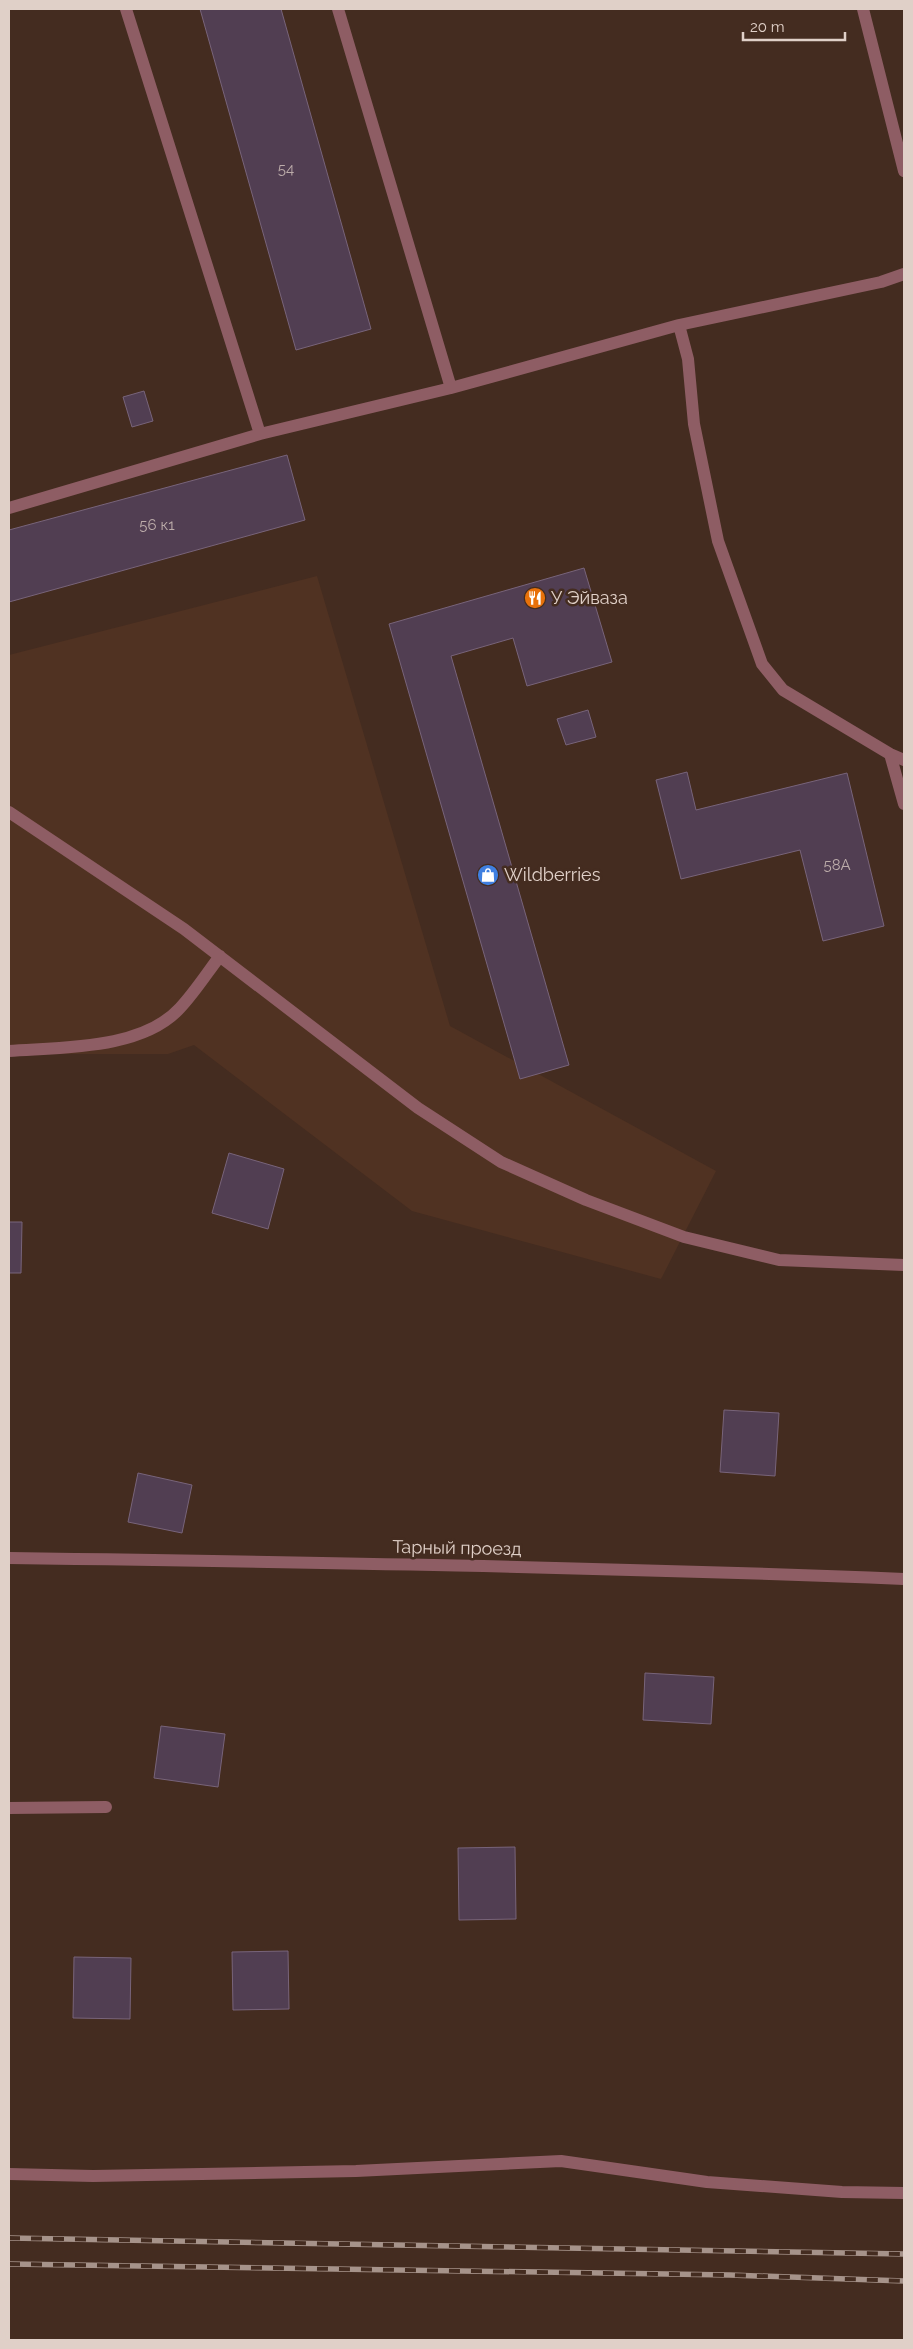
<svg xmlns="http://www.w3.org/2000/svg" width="913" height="2349" font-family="Raleway,sans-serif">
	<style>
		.built { fill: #503222 }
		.building { fill: #513e52; stroke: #78647a }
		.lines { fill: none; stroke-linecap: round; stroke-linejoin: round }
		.minor { stroke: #8e5d64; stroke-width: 12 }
		.rail-casing { stroke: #a6938a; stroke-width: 5.5 }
		.rail { stroke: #442c20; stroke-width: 4; stroke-dasharray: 11; stroke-linecap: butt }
		.labels { text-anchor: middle; stroke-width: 5; stroke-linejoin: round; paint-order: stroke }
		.number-label { font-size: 15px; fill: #bcacaa }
		.poi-label { font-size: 18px; fill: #e0d0c8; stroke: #442c20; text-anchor: start }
		.street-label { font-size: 18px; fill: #e0d0c8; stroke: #442c20 }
	</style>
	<rect width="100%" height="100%" fill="#442c20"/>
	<path class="built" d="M317 576 450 1026 716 1171 661 1279 412 1211 194 1045 168 1054H9V655Z"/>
	<path class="building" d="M200 9H281L371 329 296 350Z
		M144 391 153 421 132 427 123 397Z
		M287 455 305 520 9 602V530Z
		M584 568 612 662 527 686 513 638 451 656 569 1065 520 1079 389 624Z
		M588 710 596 737 566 745 557 719Z
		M687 772 696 810 847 773 884 926 823 941 800 850 681 879 656 780Z
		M229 1153 284 1169 268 1229 212 1213Z
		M9 1222H22L21 1273H9Z
		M724 1410 779 1413 775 1476 720 1472Z
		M138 1473 192 1485 182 1533 128 1522Z
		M645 1673 714 1677 711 1724 643 1720Z
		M161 1726 225 1734 218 1787 154 1778Z
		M515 1847 516 1919 459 1920 458 1848Z
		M288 1951 289 2009 233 2010 232 1952Z
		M74 1957 131 1958 130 2019 73 2018Z"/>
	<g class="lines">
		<path class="minor" d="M126 9 260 434 451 388 338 9
			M863 9 904 171
			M679 325 688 359 694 424 718 541 762 664 783 690 890 754 904 760
			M451 388 679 325 881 282 904 274
			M9 508 260 434
			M890 754 904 804
			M9 812 184 929 418 1108 501 1162 586 1200 684 1237 779 1260 904 1265
			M9 1051C61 1047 142 1050 180 1008 195 992 207 973 220 956
			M9 1558C307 1562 606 1567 904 1579
			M9 1808 106 1807
			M9 2174 93 2176 356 2171 561 2161 707 2182 842 2192 904 2193"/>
		<g class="rail-casing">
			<path id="rail" d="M9 2238 904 2254
				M9 2264 730 2275 904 2281"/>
		</g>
		<use href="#rail" class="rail"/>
	</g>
	<defs>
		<g id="restaurant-disc" transform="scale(1.125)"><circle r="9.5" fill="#e8710a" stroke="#442c20"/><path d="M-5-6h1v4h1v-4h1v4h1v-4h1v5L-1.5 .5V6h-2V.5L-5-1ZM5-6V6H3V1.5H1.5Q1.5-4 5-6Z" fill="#fff"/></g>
		<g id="shop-disc" transform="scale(1.125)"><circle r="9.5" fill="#3f7fe0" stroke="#442c20"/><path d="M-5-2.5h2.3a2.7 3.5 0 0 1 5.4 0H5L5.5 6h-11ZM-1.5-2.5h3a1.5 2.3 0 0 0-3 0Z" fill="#fff"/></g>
	</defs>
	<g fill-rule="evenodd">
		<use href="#restaurant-disc" x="535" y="598"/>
		<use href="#shop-disc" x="488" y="875"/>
	</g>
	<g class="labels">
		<g class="number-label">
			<text x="286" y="174">54</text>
			<text x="157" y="530">56 к1</text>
			<text x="837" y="870">58А</text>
		</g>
		<g class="poi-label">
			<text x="551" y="604">У Эйваза</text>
			<text x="504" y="881">Wildberries</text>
		</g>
		<g class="street-label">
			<text transform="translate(457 1548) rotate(1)" y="6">Тарный проезд</text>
		</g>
	</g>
	<rect width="913" height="2349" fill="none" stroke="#e0d0c8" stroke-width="20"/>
	<path d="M743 32v8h102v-8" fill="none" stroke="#e0d0c8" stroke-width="2.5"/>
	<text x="750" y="32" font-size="15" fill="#e0d0c8" stroke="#442c20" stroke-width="4" paint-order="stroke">20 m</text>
</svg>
